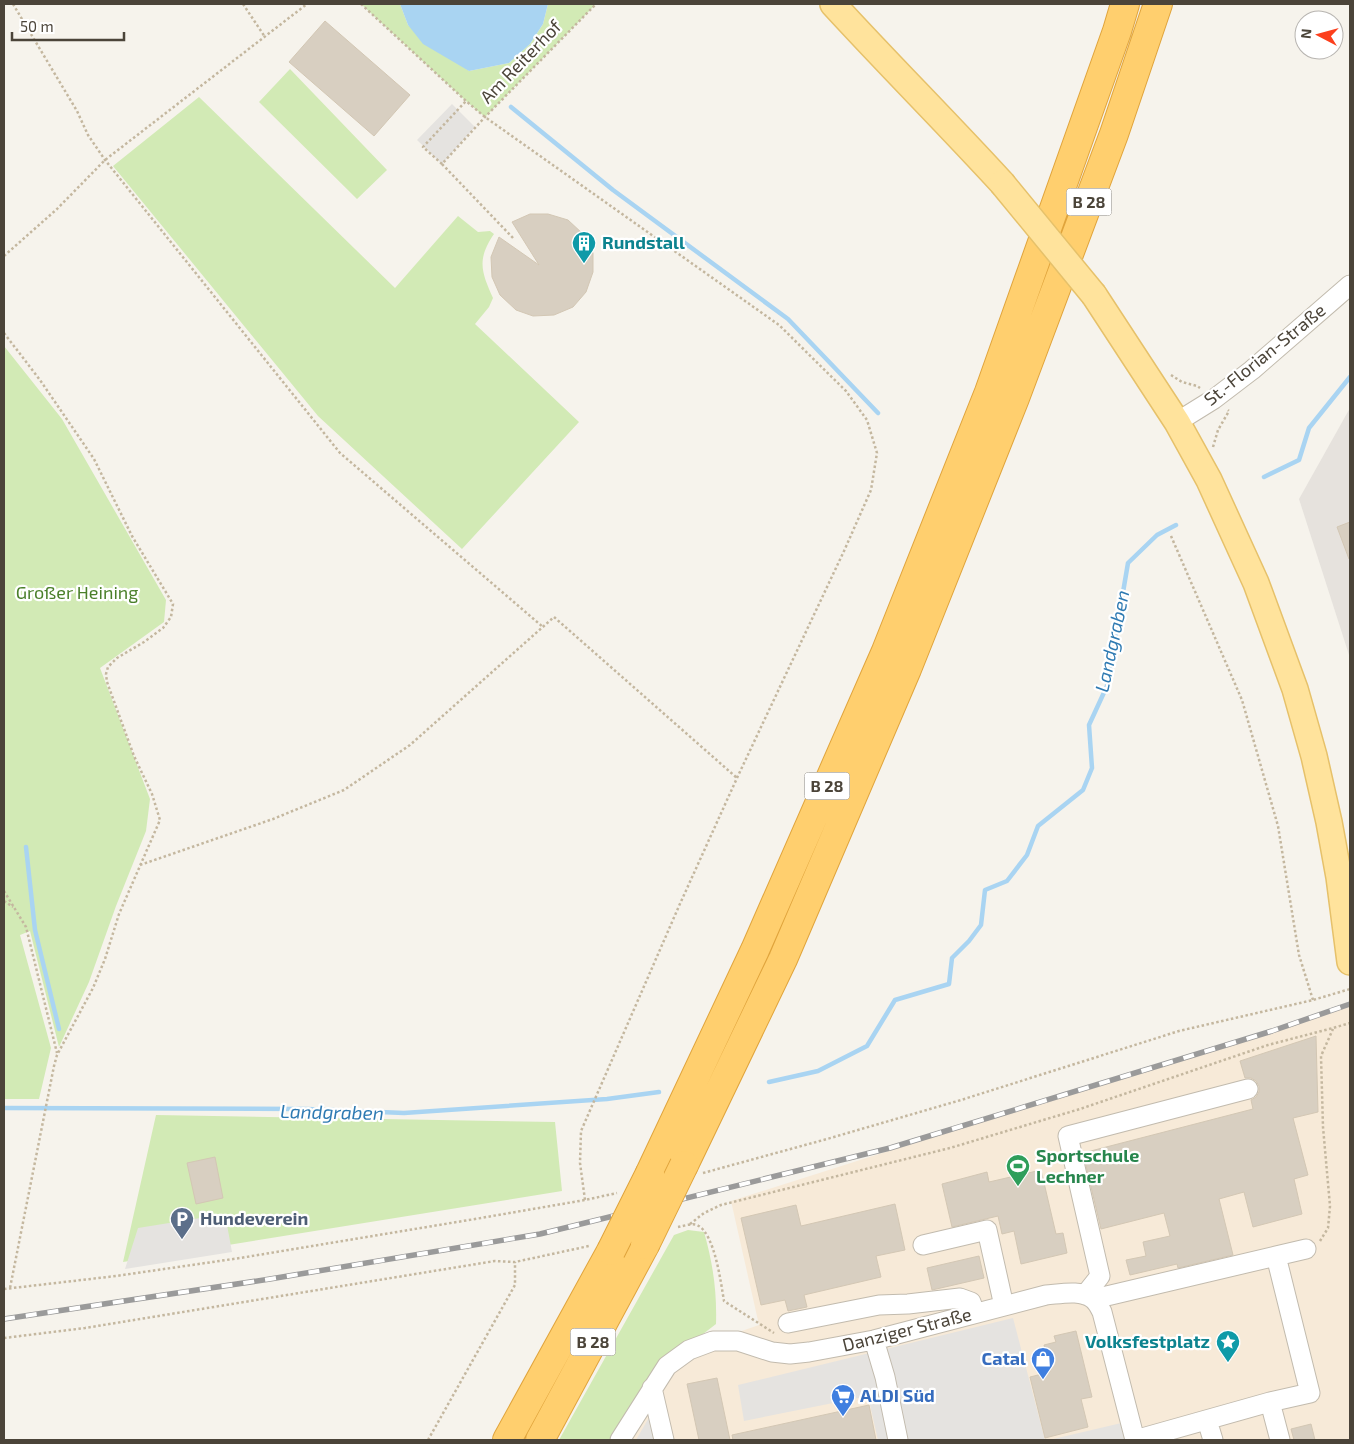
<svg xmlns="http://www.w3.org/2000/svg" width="1354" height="1444" font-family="'Exo 2',sans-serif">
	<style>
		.commercial { fill: #f7ead8 }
		.industrial { fill: #e6e2dd }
		.green { fill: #d2eab5 }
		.parking { fill: #e5e3e0 }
		.water { fill: #a9d4f2 }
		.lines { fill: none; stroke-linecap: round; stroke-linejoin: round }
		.stream { stroke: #a9d4f2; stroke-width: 4.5 }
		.building { fill: #d8cfc1; stroke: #d3c7b4 }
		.minor-casing { stroke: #c2bbae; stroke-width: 21 }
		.major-casing { stroke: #e6c16a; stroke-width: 28 }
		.highway-casing { stroke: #e0a43c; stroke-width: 30 }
		.path { stroke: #c4b79f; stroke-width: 2.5; stroke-dasharray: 2.5 2.5; stroke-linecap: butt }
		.minor { stroke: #fff; stroke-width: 19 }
		.major { stroke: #ffe39c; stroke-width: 25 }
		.highway { stroke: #ffcf6e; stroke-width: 28 }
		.rail-casing { stroke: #9a9a9a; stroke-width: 5.5 }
		.rail { stroke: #fff; stroke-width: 4; stroke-dasharray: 11; stroke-linecap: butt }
		.major-bridge-casing { stroke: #e6c16a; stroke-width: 28; stroke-linecap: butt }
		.highway-bridge-casing { stroke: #e0a43c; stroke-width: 30; stroke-linecap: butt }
		.major-bridge { stroke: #ffe39c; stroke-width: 25 }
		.highway-bridge { stroke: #ffcf6e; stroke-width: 28 }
		.labels { text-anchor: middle; stroke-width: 4.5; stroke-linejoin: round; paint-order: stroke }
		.shield { fill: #fff; stroke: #817c74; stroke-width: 1 }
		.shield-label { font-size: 16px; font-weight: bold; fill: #4b4439 }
		.street-label { font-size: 18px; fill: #4b4439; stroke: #fff }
		.culture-label { font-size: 18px; font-weight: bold; fill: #0d838f; stroke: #fff; text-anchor: start }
		.park-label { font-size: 18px; fill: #4a7f2a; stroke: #fff }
		.leisure-label { font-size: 18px; font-weight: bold; fill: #27864d; stroke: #fff; text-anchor: start }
		.service-label { font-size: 18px; font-weight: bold; fill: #4e5e75; stroke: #fff; text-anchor: start }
		.shop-label { font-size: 18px; font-weight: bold; fill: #366cbe; stroke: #fff; text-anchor: end }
		.water-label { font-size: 19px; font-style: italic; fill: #2e7ab2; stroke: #fff }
	</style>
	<rect width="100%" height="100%" fill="#f6f3ec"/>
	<path class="commercial" d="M1350 1004V1440H620L649 1389 713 1341 759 1325 731 1201Z"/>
	<path class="industrial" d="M1350 408V658L1299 499Z"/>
	<path class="green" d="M361 4H400L408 25 469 71 509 63 530 44 543 24 548 4H596L485 117 466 101Z
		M290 69 387 170 357 199 259 102Z
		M199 97 395 288 458 216 478 232 490 231 494 234C476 260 482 273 493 298L489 307 475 324 579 422 462 549 318 416 113 166Z
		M4 346 62 419 166 600 164 622 100 668 150 799 146 831 116 906 89 982 59 1047 30 931 20 935 51 1048 39 1099H4Z
		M156 1115 555 1122 562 1191 123 1262Z
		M688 1230 704 1232C713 1264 717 1291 716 1324L703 1334 681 1345 616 1440H559L674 1235Z"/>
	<path class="parking" d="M452 104 475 127 442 164 417 140Z
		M225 1214 232 1252 125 1269 138 1228Z
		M1013 1318 1045 1440H878L868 1396 744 1421 738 1385Z
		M651 1414 656 1440H636Z
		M1130 1421 1134 1440H1049Z"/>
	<path class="water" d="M400 4H548L543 24 530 44 509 63 469 71 423 44 408 25Z"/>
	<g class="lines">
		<path class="stream" d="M511 107 613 190 788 319 878 413
			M1264 477 1299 460 1309 428 1350 377
			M26 847 35 930 59 1029
			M769 1082 818 1071 867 1046 895 1000 949 984 952 958 969 941 981 925 985 890 1007 881 1027 855 1038 826 1083 790 1092 768 1089 725 1107 686 1128 563 1157 535 1176 525
			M4 1108 307 1109 404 1113 607 1099 659 1092"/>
	</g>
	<path class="building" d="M325 21 410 95 374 136 289 62Z
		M530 214H548L568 220 583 234 593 253V272L586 292 573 307 554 315 533 316 516 310 500 295 492 277 491 257 499 237 539 265 512 222Z
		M1350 522V559H1349L1337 527Z
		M1316 1036 1318 1112 1293 1118 1308 1175 1294 1179 1302 1214 1253 1227 1244 1192 1219 1199 1233 1255 1178 1268 1177 1264 1130 1275 1126 1260 1146 1256 1143 1242 1170 1236 1164 1213 1101 1229 1083 1153 1253 1109 1251 1100 1256 1097 1259 1092V1086L1256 1081 1251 1078H1245L1240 1061Z
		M215 1157 223 1198 196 1204 187 1163Z
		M1041 1170 1056 1234 1063 1233 1067 1253 1021 1264 1014 1231 1002 1234 998 1216 952 1227 942 1184 987 1172 989 1182Z
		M895 1204 905 1250 876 1256 881 1277 804 1295 807 1307 788 1311 785 1300 761 1305 741 1218 796 1205 801 1226Z
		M979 1256 984 1278 932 1290 927 1268Z
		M1076 1331 1092 1397 1081 1399 1088 1427 1045 1438 1030 1377 1050 1372 1044 1345 1056 1342 1054 1336Z
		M717 1378 730 1440H699L687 1384Z
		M869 1405 876 1440H733L732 1435Z
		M1311 1424 1315 1440H1294L1291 1429Z"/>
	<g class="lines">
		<g class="minor-casing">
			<path id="minor" d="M1177 422 1214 399 1252 370 1350 285
				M923 1245 987 1230 1004 1306
				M1276 1256 1306 1249
				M1085 1295 1100 1276 1068 1136 1248 1089
				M1094 1299 1276 1256 1310 1393 1270 1402
				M788 1323 879 1305 908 1304 960 1298 971 1302 975 1313
				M874 1340 885 1377 898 1440
				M652 1388 664 1440
				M1207 1420 1213 1440
				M620 1440 667 1366 689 1350 713 1341H738L772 1352 790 1354 809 1352 874 1340 1046 1295C1060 1294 1081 1289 1093 1299 1097 1302 1100 1308 1102 1312L1135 1440
				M1135 1440 1270 1402 1280 1440"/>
		</g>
		<g class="major-casing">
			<path id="major" d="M833 4C888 64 946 122 1002 183
				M1094 295 1177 422 1209 480 1256 583 1295 689 1314 756 1329 822 1339 877 1350 962"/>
		</g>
		<g class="highway-casing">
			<path id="highway" d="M684 1165 783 959 907 669 1015 398 1114 134 1158 4
				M650 1173 755 950 886 651 989 392 1117 31 1125 4
				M507 1440 611 1251
				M540 1440 645 1245"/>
		</g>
		<path class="path" d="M13 4 77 111 88 135 105 160 340 453 543 627
			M243 4 265 37
			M361 4 466 101 485 117 779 325 846 391 867 420 877 453 871 490 844 551 737 778 679 906 581 1131 580 1163 585 1200
			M442 164 423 147 466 101
			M513 238 442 164 485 117 596 4
			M4 256 57 209 105 160 307 4
			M4 333 40 380 94 459 132 536 173 604 171 617 163 628 144 642 117 658 108 667 106 674 107 682 134 756 152 794 160 820 119 914 105 959 93 988 57 1055 54 1066 10 1288
			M1171 375 1182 382 1197 386 1200 388
			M1213 447 1218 430 1229 411 1228 410
			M1171 536 1242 700 1278 826 1299 955 1313 1000
			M140 865 273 819 344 790 410 745 554 617 737 778
			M4 891 26 927 57 1053
			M4 901 13 907
			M703 1173 827 1139 961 1100 1179 1031 1313 1000 1350 989
			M690 1224 704 1213 721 1205 950 1148 1080 1109 1268 1045 1333 1028 1350 1023
			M678 1227C684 1226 691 1223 697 1225 715 1233 721 1284 724 1301L774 1333
			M1320 1241 1328 1228 1330 1206 1323 1127 1321 1056 1333 1029
			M4 1289 116 1276 240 1258 475 1219 585 1200 617 1193
			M4 1338 85 1328 495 1261 515 1262 589 1246
			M428 1440 515 1285V1262"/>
		<use href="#minor" class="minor"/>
		<use href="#major" class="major"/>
		<use href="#highway" class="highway"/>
		<g class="rail-casing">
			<path id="rail" d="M4 1319 270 1279 540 1234 890 1148 1272 1031 1350 1004"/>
		</g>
		<use href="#rail" class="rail"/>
		<g class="major-bridge-casing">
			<path id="major-bridge" d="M1002 183 1094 295"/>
		</g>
		<g class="highway-bridge-casing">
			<path id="highway-bridge" d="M645 1245 684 1165
				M611 1251 650 1173"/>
		</g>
		<use href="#major-bridge" class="major-bridge"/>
		<use href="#highway-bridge" class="highway-bridge"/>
	</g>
	<defs>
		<g id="building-pin" transform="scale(1.25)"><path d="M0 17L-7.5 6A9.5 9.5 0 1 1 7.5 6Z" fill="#0f9aa8" stroke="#fff"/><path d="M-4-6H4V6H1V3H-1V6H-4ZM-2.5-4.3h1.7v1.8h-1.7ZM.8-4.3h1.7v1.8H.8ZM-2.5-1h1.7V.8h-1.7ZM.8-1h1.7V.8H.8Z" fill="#fff"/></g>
		<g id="stadium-pin" transform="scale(1.25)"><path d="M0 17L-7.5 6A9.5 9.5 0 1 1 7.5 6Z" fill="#2e9e5b" stroke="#fff"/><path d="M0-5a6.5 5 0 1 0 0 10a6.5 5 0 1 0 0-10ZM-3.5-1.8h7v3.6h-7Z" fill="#fff"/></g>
		<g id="parking-pin" transform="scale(1.25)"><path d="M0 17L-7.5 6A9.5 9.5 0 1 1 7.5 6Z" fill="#5c6f8a" stroke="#fff"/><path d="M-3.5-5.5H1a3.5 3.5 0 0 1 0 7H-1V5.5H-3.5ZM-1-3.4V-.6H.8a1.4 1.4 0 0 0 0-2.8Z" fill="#fff"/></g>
		<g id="sight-pin" transform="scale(1.25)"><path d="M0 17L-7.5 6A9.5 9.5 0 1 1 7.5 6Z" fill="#0f9aa8" stroke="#fff"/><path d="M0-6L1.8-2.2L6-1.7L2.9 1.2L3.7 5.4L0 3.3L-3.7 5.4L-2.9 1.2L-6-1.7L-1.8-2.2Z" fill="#fff"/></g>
		<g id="shop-pin" transform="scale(1.25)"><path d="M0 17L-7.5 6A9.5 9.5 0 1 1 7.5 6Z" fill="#3f7fe0" stroke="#fff"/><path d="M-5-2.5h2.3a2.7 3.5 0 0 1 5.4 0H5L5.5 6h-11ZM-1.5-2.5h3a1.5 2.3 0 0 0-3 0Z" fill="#fff"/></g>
		<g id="supermarket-pin" transform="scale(1.25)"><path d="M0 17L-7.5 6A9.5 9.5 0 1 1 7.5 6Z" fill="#3f7fe0" stroke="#fff"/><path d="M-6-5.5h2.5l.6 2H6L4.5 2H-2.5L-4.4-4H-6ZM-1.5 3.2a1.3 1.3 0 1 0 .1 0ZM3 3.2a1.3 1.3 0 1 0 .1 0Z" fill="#fff"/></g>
	</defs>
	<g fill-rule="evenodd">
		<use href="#building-pin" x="584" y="243"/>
		<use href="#stadium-pin" x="1018" y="1166"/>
		<use href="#parking-pin" x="182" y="1219"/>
		<use href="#sight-pin" x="1228" y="1342"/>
		<use href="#shop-pin" x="1043" y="1359"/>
		<use href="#supermarket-pin" x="843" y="1396"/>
	</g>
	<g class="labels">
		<g class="shield">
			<rect x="1066.5" y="188.5" width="45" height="27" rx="4"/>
			<rect x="804.5" y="772.5" width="45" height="27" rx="4"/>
			<rect x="570.5" y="1328.5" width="45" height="27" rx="4"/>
		</g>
		<g class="shield-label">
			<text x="1089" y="208">B 28</text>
			<text x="827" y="792">B 28</text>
			<text x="593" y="1348">B 28</text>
		</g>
		<g class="street-label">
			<text transform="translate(521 62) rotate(-46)" y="6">Am Reiterhof</text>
			<text transform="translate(1265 355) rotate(-39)" y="6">St.-Florian-Straße</text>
			<text transform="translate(907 1330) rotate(-14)" y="6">Danziger Straße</text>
		</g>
		<g class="culture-label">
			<text x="602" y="249">Rundstall</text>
			<text x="1210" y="1348" text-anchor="end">Volksfestplatz</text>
		</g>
		<g class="park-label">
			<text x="77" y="599">Großer Heining</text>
		</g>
		<g class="leisure-label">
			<text x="1036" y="1162">Sportschule<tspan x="1036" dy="21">Lechner</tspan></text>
		</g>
		<g class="service-label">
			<text x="200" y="1225">Hundeverein</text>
		</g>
		<g class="shop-label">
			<text x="1026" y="1365">Catal</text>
			<text x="860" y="1402" text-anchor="start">ALDI Süd</text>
		</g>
		<g class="water-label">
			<text transform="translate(1112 641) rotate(-78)" y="7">Landgraben</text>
			<text transform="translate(332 1112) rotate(1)" y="7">Landgraben</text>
		</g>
	</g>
	<rect width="1354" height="1444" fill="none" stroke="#4b4439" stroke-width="10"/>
	<g transform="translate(1319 35) rotate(276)"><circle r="24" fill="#ffffff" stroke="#b7b4b0"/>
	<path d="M0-4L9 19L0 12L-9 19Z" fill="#fc3f1d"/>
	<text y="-8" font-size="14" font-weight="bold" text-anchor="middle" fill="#4b4439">N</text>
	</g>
	<path d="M12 32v8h112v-8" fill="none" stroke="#4b4439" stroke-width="2.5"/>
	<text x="20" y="32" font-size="15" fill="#4b4439" stroke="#ffffff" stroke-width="4" paint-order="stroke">50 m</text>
</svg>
